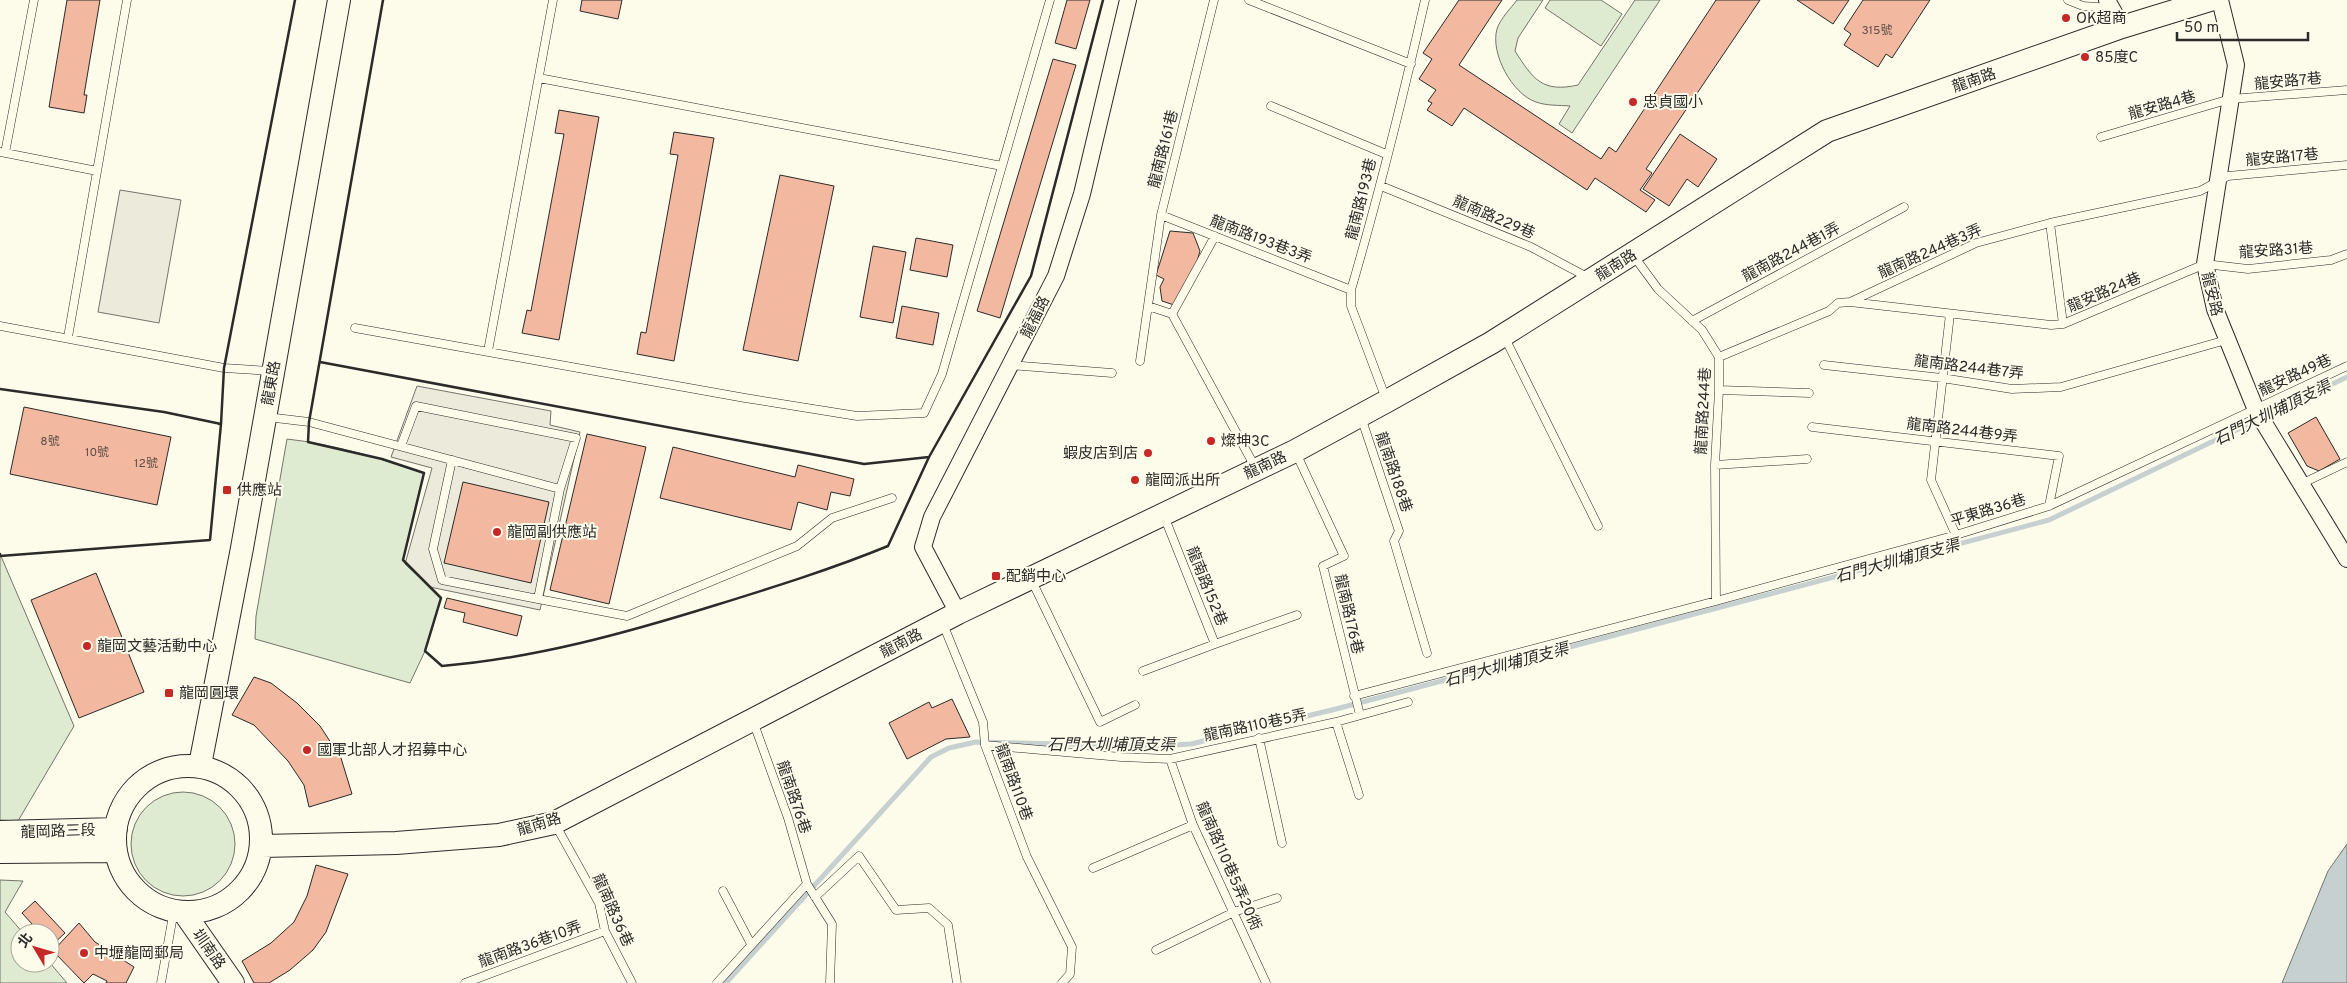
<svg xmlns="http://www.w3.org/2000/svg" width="2347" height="983" font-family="Overpass,'Noto Sans TC',sans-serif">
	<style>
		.green { fill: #deebd1; stroke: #74746e }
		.parking { fill: #eceadb; stroke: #74746e }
		.water { fill: #c7d0d0; stroke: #74746e }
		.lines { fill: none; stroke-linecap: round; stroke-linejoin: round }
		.stream { stroke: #c7d0d0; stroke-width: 5 }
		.building { fill: #f2b8a0; stroke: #2b2b2b }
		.lane-casing { stroke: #2b2b2b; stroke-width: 9 }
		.street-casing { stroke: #2b2b2b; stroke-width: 18 }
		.secondary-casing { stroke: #2b2b2b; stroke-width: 24 }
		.lane { stroke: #fdfbea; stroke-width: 8 }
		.street { stroke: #fdfbea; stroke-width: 16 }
		.secondary { stroke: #fdfbea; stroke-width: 22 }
		.wall { stroke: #2b2b2b; stroke-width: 2.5 }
		.poi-dot { fill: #c62828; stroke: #fdfbea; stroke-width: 2 }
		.labels { text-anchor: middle; stroke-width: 4; stroke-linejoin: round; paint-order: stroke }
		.number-label { font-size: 12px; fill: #5d4e48 }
		.poi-label { font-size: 15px; fill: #2b2b2b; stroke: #fdfbea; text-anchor: start }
		.street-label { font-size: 15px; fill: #2b2b2b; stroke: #fdfbea }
		.water-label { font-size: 16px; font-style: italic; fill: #2b2b2b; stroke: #fdfbea }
	</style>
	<rect width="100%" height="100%" fill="#fdfbea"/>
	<path class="green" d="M1517 0H1543L1518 38 1515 51C1533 79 1542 93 1578 85L1635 0H1660L1572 133 1559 124 1570 106C1559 105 1547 106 1536 102 1512 94 1490 53 1497 29 1500 19 1511 8 1517 0Z
		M1550 0H1601L1622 14 1601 46 1545 8Z
		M287 439C333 444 379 458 424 473L403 560 441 598 425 651 410 683 255 639 256 616Z
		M0 554 74 726 18 821 0 820Z
		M131 844a52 52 0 1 1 104 0a52 52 0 1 1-104 0Z
		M0 880 23 881 5 912 23 933H20V963H50L67 983H0Z"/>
	<path class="parking" d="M120 190 181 200 159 323 98 312Z
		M417 386 551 411 550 425 580 432 540 610 430 587 405 564 432 468 391 457Z"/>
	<path class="water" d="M2347 844V983H2282L2328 871Z"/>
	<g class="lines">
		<path class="stream" d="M726 983 931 757 949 748 976 742 1154 746 1191 744 1336 709 2049 520 2347 377"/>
	</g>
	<path class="building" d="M67 0H100L84 95H87L84 113 49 107Z
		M582 0H622L618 19 580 11Z
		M1067 0H1090L1076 49 1055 43Z
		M1459 0H1502L1459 65 1601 159 1609 147 1616 152 1716 0H1760L1646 169 1652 173 1640 190 1655 200 1646 212 1595 178 1587 190 1464 108 1452 126 1427 110 1432 103 1428 101 1436 90 1419 79 1432 59 1423 53Z
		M1797 0H1849L1833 24Z
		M1863 0H1930L1892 58 1886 54 1878 67 1844 45 1851 34 1844 29Z
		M1053 59 1076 65 1000 318 977 311Z
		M559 110 599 117 559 340 522 333 527 310 531 311 564 134 555 133Z
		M674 132 714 138 674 361 637 354 641 332 646 333 678 155 670 154Z
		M1680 134 1717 159 1698 187 1687 179 1669 206 1643 189Z
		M780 175 834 186 798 361 743 350Z
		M1170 231 1193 233 1200 251 1190 286 1174 305 1162 301 1160 287 1164 279 1156 275Z
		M916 238 953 245 947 277 910 270Z
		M873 246 906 252 893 323 860 317Z
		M902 306 939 313 933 345 896 338Z
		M24 407 171 437 157 505 10 474Z
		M2316 417 2340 459 2319 471 2307 466 2288 433Z
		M587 434 646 447 609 604 550 590Z
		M673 447 795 477 798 465 854 479 850 496 831 492 827 510 798 502 791 530 660 498Z
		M463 482 549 502 531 583 444 563Z
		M96 573 144 692 79 718 31 600Z
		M447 598 522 616 517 636 463 622 465 613 444 608Z
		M254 677 271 683 297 703 320 726 341 758 352 794 309 807 304 785 288 761 254 725 232 715Z
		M952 699 970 737 946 739 907 759 889 723 929 702 932 708Z
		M316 865 348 874 326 932 313 950 290 970 269 983H254L242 961 271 943 294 922 307 896Z
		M35 901 65 933 50 947V933H23L32 924 22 913Z
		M79 923 95 942 134 967 126 983H106L107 981 93 974 84 983 53 951Z"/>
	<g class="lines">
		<g class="lane-casing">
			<path id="lane" d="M1249 0 1411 64
				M2068 0 2083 6 2111 8
				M539 78 1002 166
				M1271 106 1386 154
				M2101 137 2230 99 2347 90
				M0 152 97 171
				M5 153 34 0
				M1381 186 1531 247 1589 278
				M1161 215 1351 290
				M2050 223 2063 324
				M1633 255 1658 289 1702 330 1719 357V390L1715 465 1716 601
				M1850 302 2051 325 2063 324 2205 264 2248 269 2331 260 2347 254
				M1148 306 1172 314 1255 467
				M1172 314 1215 236
				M1950 314 1931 480 1956 535
				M1692 321 1904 207
				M0 326 224 368 271 371
				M355 328 745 398 857 416 924 413 942 374 1050 0
				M1504 336 1598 526
				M68 337 127 0
				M488 351 553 0
				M1719 357 1829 311 1838 303 1850 302 1976 243 2050 223 2200 191 2228 176 2347 165
				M1140 361 1161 215 1214 0
				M1010 365 1112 373
				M1824 365 1942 378 2012 389 2061 387 2226 340
				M1719 390 1809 393
				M1386 399 1351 306V290C1379 194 1403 97 1425 0
				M267 417 309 422 560 489 538 599 627 616 797 546 832 518 892 498
				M1361 417 1399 531 1394 541 1427 653
				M1812 427 2059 456 2049 506
				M401 446 416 406 576 438 560 489
				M1296 453 1344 556 1323 566 1360 715
				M452 460 433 549 442 580 538 599
				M1715 465 1807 459
				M2301 484 2347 462
				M1164 516 1215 644 1297 615
				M1032 581 1100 722 1135 705
				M943 624 983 722 985 745 1027 857 1072 947 1070 974 1062 983
				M1143 671 1215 644
				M1354 696 1716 601 1956 535 2049 506 2347 366
				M753 721 788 818 807 884 832 924 830 983
				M1336 722 1359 795
				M1259 738 1282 843
				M985 745 1121 757 1170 759 1336 722 1408 702
				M1170 759 1193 825 1266 983
				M555 824 599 903 605 931 632 983
				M1093 868 1193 825
				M723 891 751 944
				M815 897 859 856 896 910 929 908 948 925 957 983
				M1156 950 1234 912 1277 898
				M161 983 174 910
				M465 983 605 931
				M717 983 807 884"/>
		</g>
		<g class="street-casing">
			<path id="street" d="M2107 0 2122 27
				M2220 0 2236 65 2205 264 2215 309 2256 410 2347 559
				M958 613 923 547 932 517 1056 276 1082 194 1128 0"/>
		</g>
		<g class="secondary-casing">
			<path id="secondary" d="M200 765 242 548 339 0
				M115 839a73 73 0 1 1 146 0a73 73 0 1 1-146 0Z
				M0 832 116 829
				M262 846 396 843 499 835 554 823 958 613 1295 451 1387 401 1491 343 1827 131 2122 27 2210 0
				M0 852 115 851
				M185 914 233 983"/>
		</g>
		<use href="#lane" class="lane"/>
		<use href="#street" class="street"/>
		<use href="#secondary" class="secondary"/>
		<path class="wall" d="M383 0 309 422 308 442 382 459 424 473 403 560 441 598 425 651 442 666C536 658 626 633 716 605 774 587 832 569 888 546L929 457 1031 276 1103 0
			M320 362 864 464 929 457
			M0 389 164 412 221 424 224 368 295 0
			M0 554V556L210 540 221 424H219"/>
	</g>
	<g class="poi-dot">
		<circle cx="2066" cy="18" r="5"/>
		<circle cx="2085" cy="57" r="5"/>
		<circle cx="1633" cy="102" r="5"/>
		<circle cx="1211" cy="441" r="5"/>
		<circle cx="1148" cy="453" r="5"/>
		<circle cx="1135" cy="480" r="5"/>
		<rect x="222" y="485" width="10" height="10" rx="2.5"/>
		<circle cx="497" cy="532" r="5"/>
		<rect x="991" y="571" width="10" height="10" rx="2.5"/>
		<circle cx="87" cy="646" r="5"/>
		<rect x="164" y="688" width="10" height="10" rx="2.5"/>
		<circle cx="307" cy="750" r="5"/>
		<circle cx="84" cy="953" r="5"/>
	</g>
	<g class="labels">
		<g class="number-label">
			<text x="1877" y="34">315號</text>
			<text x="50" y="445">8號</text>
			<text x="97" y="456">10號</text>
			<text x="146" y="467">12號</text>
		</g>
		<g class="poi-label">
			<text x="2076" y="23">OK超商</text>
			<text x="2095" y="62">85度C</text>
			<text x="1643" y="107">忠貞國小</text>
			<text x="1221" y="446">燦坤3C</text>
			<text x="1138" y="458" text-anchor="end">蝦皮店到店</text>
			<text x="1145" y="485">龍岡派出所</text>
			<text x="237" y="495">供應站</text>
			<text x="507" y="537">龍岡副供應站</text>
			<text x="1006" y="581">配銷中心</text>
			<text x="97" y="651">龍岡文藝活動中心</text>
			<text x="179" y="698">龍岡圓環</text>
			<text x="317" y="755">國軍北部人才招募中心</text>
			<text x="94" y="958">中壢龍岡郵局</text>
		</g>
		<g class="street-label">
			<text transform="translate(1974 80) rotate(-19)" y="5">龍南路</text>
			<text transform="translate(2288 81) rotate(-5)" y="5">龍安路7巷</text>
			<text transform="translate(2162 105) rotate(-16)" y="5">龍安路4巷</text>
			<text transform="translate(1163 149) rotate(-76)" y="5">龍南路161巷</text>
			<text transform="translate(2282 157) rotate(-5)" y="5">龍安路17巷</text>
			<text transform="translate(1361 199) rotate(-76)" y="5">龍南路193巷</text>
			<text transform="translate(1494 217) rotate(23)" y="5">龍南路229巷</text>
			<text transform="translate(1261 239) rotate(21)" y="5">龍南路193巷3弄</text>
			<text transform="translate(2276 250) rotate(-4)" y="5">龍安路31巷</text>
			<text transform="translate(1930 251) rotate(-24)" y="5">龍南路244巷3弄</text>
			<text transform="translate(1791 252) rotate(-28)" y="5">龍南路244巷1弄</text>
			<text transform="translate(1616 265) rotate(-32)" y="5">龍南路</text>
			<text transform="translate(2104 292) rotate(-23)" y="5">龍安路24巷</text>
			<text transform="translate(2212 294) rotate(76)" y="5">龍安路</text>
			<text transform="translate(1035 317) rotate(-63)" y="5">龍福路</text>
			<text transform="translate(1969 367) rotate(7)" y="5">龍南路244巷7弄</text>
			<text transform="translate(2295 375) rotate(-25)" y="5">龍安路49巷</text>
			<text transform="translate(271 383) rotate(-80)" y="5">龍東路</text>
			<text transform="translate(1703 411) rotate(-87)" y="5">龍南路244巷</text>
			<text transform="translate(1962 430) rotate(7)" y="5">龍南路244巷9弄</text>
			<text transform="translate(1265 465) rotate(-25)" y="5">龍南路</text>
			<text transform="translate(1394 472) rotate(71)" y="5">龍南路188巷</text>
			<text transform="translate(1988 510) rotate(-17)" y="5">平東路36巷</text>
			<text transform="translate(1207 586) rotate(68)" y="5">龍南路152巷</text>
			<text transform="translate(1349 614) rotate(77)" y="5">龍南路176巷</text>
			<text transform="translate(901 643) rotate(-27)" y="5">龍南路</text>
			<text transform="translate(1255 725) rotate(-12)" y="5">龍南路110巷5弄</text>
			<text transform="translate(1014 782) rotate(70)" y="5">龍南路110巷</text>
			<text transform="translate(794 797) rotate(71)" y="5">龍南路76巷</text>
			<text transform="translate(539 824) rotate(-17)" y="5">龍南路</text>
			<text transform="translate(58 831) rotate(-2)" y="5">龍岡路三段</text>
			<text transform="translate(1229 866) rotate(66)" y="5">龍南路110巷5弄20衖</text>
			<text transform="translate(613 910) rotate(66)" y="5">龍南路36巷</text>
			<text transform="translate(530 944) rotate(-20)" y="5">龍南路36巷10弄</text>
			<text transform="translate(209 949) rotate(55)" y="5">圳南路</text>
		</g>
		<g class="water-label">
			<text transform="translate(2272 412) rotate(-26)" y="6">石門大圳埔頂支渠</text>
			<text transform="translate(1897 560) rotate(-15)" y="6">石門大圳埔頂支渠</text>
			<text transform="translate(1506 664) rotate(-15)" y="6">石門大圳埔頂支渠</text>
			<text x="1111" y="750">石門大圳埔頂支渠</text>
		</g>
	</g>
	<g transform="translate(35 948) rotate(308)"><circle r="24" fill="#fdfbea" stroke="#a9a89e"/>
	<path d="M0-4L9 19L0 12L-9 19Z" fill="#c62828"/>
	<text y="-8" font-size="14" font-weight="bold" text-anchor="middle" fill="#2b2b2b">北</text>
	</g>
	<path d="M2177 32v8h131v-8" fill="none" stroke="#2b2b2b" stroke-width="2.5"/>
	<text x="2184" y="32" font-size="15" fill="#2b2b2b" stroke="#fdfbea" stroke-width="4" paint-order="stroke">50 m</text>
</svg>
